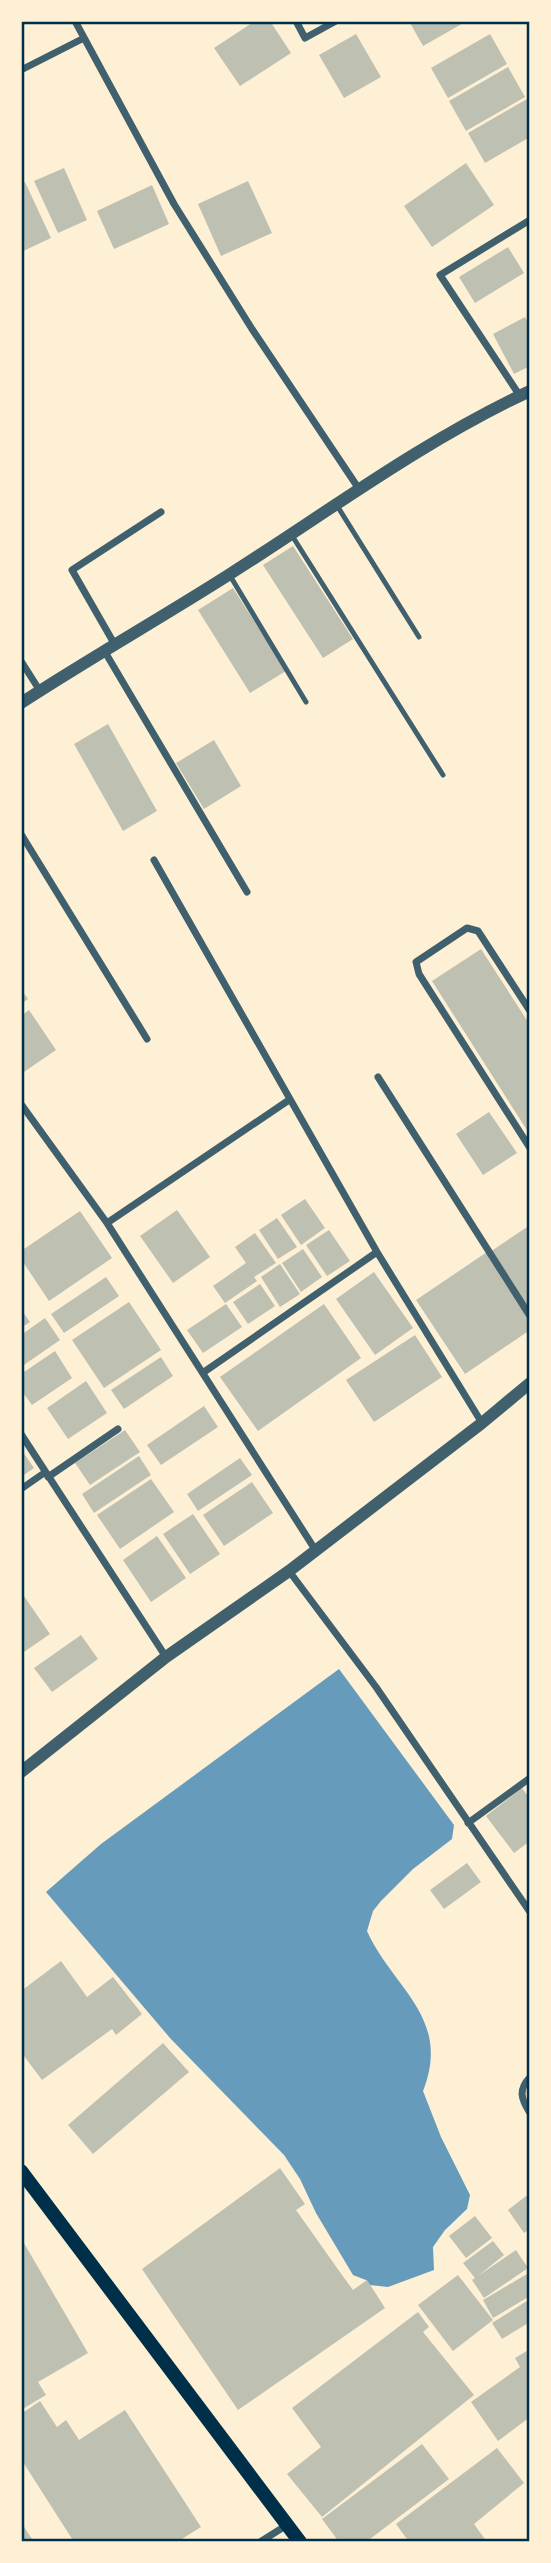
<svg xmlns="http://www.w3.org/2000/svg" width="551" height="2563" font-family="Quicksand,sans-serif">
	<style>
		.water { fill: #669bbc }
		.building { fill: #bec0b2 }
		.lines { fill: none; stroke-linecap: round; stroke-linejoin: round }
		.service { stroke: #3f606c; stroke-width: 5 }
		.minor { stroke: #3f606c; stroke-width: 7 }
		.tertiary { stroke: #3f606c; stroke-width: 12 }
		.secondary { stroke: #003049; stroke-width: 14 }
		.neatline { fill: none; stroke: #003049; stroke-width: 2.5 }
	</style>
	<rect width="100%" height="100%" fill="#fdf0d5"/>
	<path class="water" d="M339 1669 454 1825 452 1839 413 1869 381 1901 373 1911 367 1931C393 1989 452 2017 423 2091L441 2137 470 2195 467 2209 445 2230 433 2247 434 2270 388 2287 370 2285 366 2280 353 2275 316 2213 300 2179 284 2155 170 2038 46 1892 101 1844Z"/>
	<path class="building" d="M255 21H270L291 53 240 86 214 48Z
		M409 21H467L423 46Z
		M356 34 381 77 344 98 319 55Z
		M490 34 507 64 448 98 431 68Z
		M508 67 525 97 466 131 449 101Z
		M527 99 530 104V137L485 163 468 133Z
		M466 163 494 205 432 247 404 206Z
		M64 168 87 220 58 233 34 181Z
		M248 181 272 233 221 256 198 204Z
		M25 182 51 238 21 252V184Z
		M152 185 169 224 114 249 97 211Z
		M508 247 524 273 475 303 459 277Z
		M525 317 530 326V366L514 374 493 334Z
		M293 546 353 639 323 658 263 565Z
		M233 588 286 671 250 693 198 610Z
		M108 724 157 811 123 831 74 744Z
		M214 740 241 786 204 809 176 763Z
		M481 949 530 1025V1135L432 981Z
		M21 989 28 999 21 1004Z
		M29 1010 56 1050 21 1074V1016Z
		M489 1112 517 1153 483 1175 456 1134Z
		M305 1199 325 1228 301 1245 281 1215Z
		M177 1210 210 1257 173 1283 140 1236Z
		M80 1211 112 1258 49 1301 21 1259V1251Z
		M277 1218 297 1247 278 1259 259 1230Z
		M530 1225V1311L490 1252Z
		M329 1230 350 1261 327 1276 306 1245Z
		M255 1233 276 1263 254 1277 257 1281 225 1303 213 1286 246 1263 235 1247Z
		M303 1249 322 1277 301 1292 282 1263Z
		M487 1252 530 1316V1330L465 1374 416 1300Z
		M280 1264 300 1294 280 1307 261 1277Z
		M374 1272 413 1328 375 1355 336 1299Z
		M106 1277 119 1296 64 1333 51 1314Z
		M260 1284 275 1306 248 1324 233 1302Z
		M129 1302 161 1350 104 1388 72 1340Z
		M226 1304 242 1327 203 1353 187 1330Z
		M324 1304 361 1358 258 1431 220 1377Z
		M21 1309 30 1322 21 1328Z
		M45 1318 60 1340 21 1367V1335Z
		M415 1335 442 1377 374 1422 346 1380Z
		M55 1351 72 1378 32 1405 21 1390V1374Z
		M161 1357 173 1376 124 1409 111 1390Z
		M86 1381 107 1413 68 1439 47 1408Z
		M204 1406 218 1427 161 1465 147 1445Z
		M125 1430 140 1452 90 1485 75 1463Z
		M21 1449 34 1468 21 1477Z
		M139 1456 151 1475 94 1513 82 1494Z
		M240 1458 252 1475 198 1511 187 1494Z
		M151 1479 174 1512 120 1549 97 1515Z
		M252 1482 273 1513 224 1546 203 1515Z
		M193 1514 220 1554 190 1574 163 1534Z
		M157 1536 186 1578 151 1602 123 1560Z
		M24 1596 50 1634 21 1654V1598Z
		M81 1635 98 1659 52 1692 34 1668Z
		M522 1788 530 1799V1841L514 1853 486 1816Z
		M467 1863 481 1882 444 1909 430 1890Z
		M61 1961 87 1997 113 1977 142 2014 116 2035 112 2029 42 2080 21 2052V1991Z
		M163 2043 189 2072 93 2154 68 2125Z
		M280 2168 305 2204 296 2210 342 2275 353 2290 367 2280 385 2308 238 2410 142 2269Z
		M530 2193V2229L524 2233 508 2210Z
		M475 2216 492 2238 466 2258 449 2236Z
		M21 2238 88 2353 38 2382 46 2395 21 2410Z
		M493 2241 504 2255 478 2276 516 2250 528 2268 484 2298 472 2280 475 2278 463 2263Z
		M527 2274 530 2279V2296L493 2318 483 2300Z
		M458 2275 493 2320 453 2351 418 2305Z
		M530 2299V2322L502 2339 492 2323Z
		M418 2312 429 2327 423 2332 474 2395 322 2517 287 2474 321 2447 292 2408Z
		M530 2349V2417L498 2441 471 2402 520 2367 515 2358Z
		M40 2401 57 2427 66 2420 79 2440 125 2410 201 2527 177 2542H74L21 2459V2414Z
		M422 2444 449 2479 366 2542H339L322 2519Z
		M497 2448 524 2483 474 2524 487 2542H409L396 2524Z
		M21 2522 34 2542H21Z"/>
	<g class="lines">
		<path class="service" d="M336 504 419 637
			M291 534 443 775
			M229 574 306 702"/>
		<path class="minor" d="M75 21 174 204 252 329 359 489
			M296 21 305 38 336 21
			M21 70 84 38
			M520 396 440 275 530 220
			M115 645 72 570 161 512
			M105 652 247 892
			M21 661 40 691
			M21 834 147 1039
			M154 860 377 1252 482 1423
			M530 1011 478 931 467 928 416 962 419 974 530 1148
			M378 1077 530 1316
			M21 1104 107 1223 316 1551
			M107 1223 289 1100
			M204 1372 377 1252
			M21 1434 166 1657
			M48 1477 118 1429
			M21 1489 44 1473
			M289 1571 376 1687 530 1912
			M468 1823 530 1778
			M530 2077C518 2090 521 2099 530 2113
			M260 2542 287 2525"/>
		<path class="tertiary" d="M21 703C90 658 161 618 230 574 329 511 423 441 530 391
			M21 1772 166 1657 289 1571 482 1423 530 1383"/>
		<path class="secondary" d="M21 2171 300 2542"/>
	</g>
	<rect width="551" height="2563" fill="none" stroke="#fdf0d5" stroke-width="46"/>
	<rect x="23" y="23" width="505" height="2517" class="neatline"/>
</svg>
